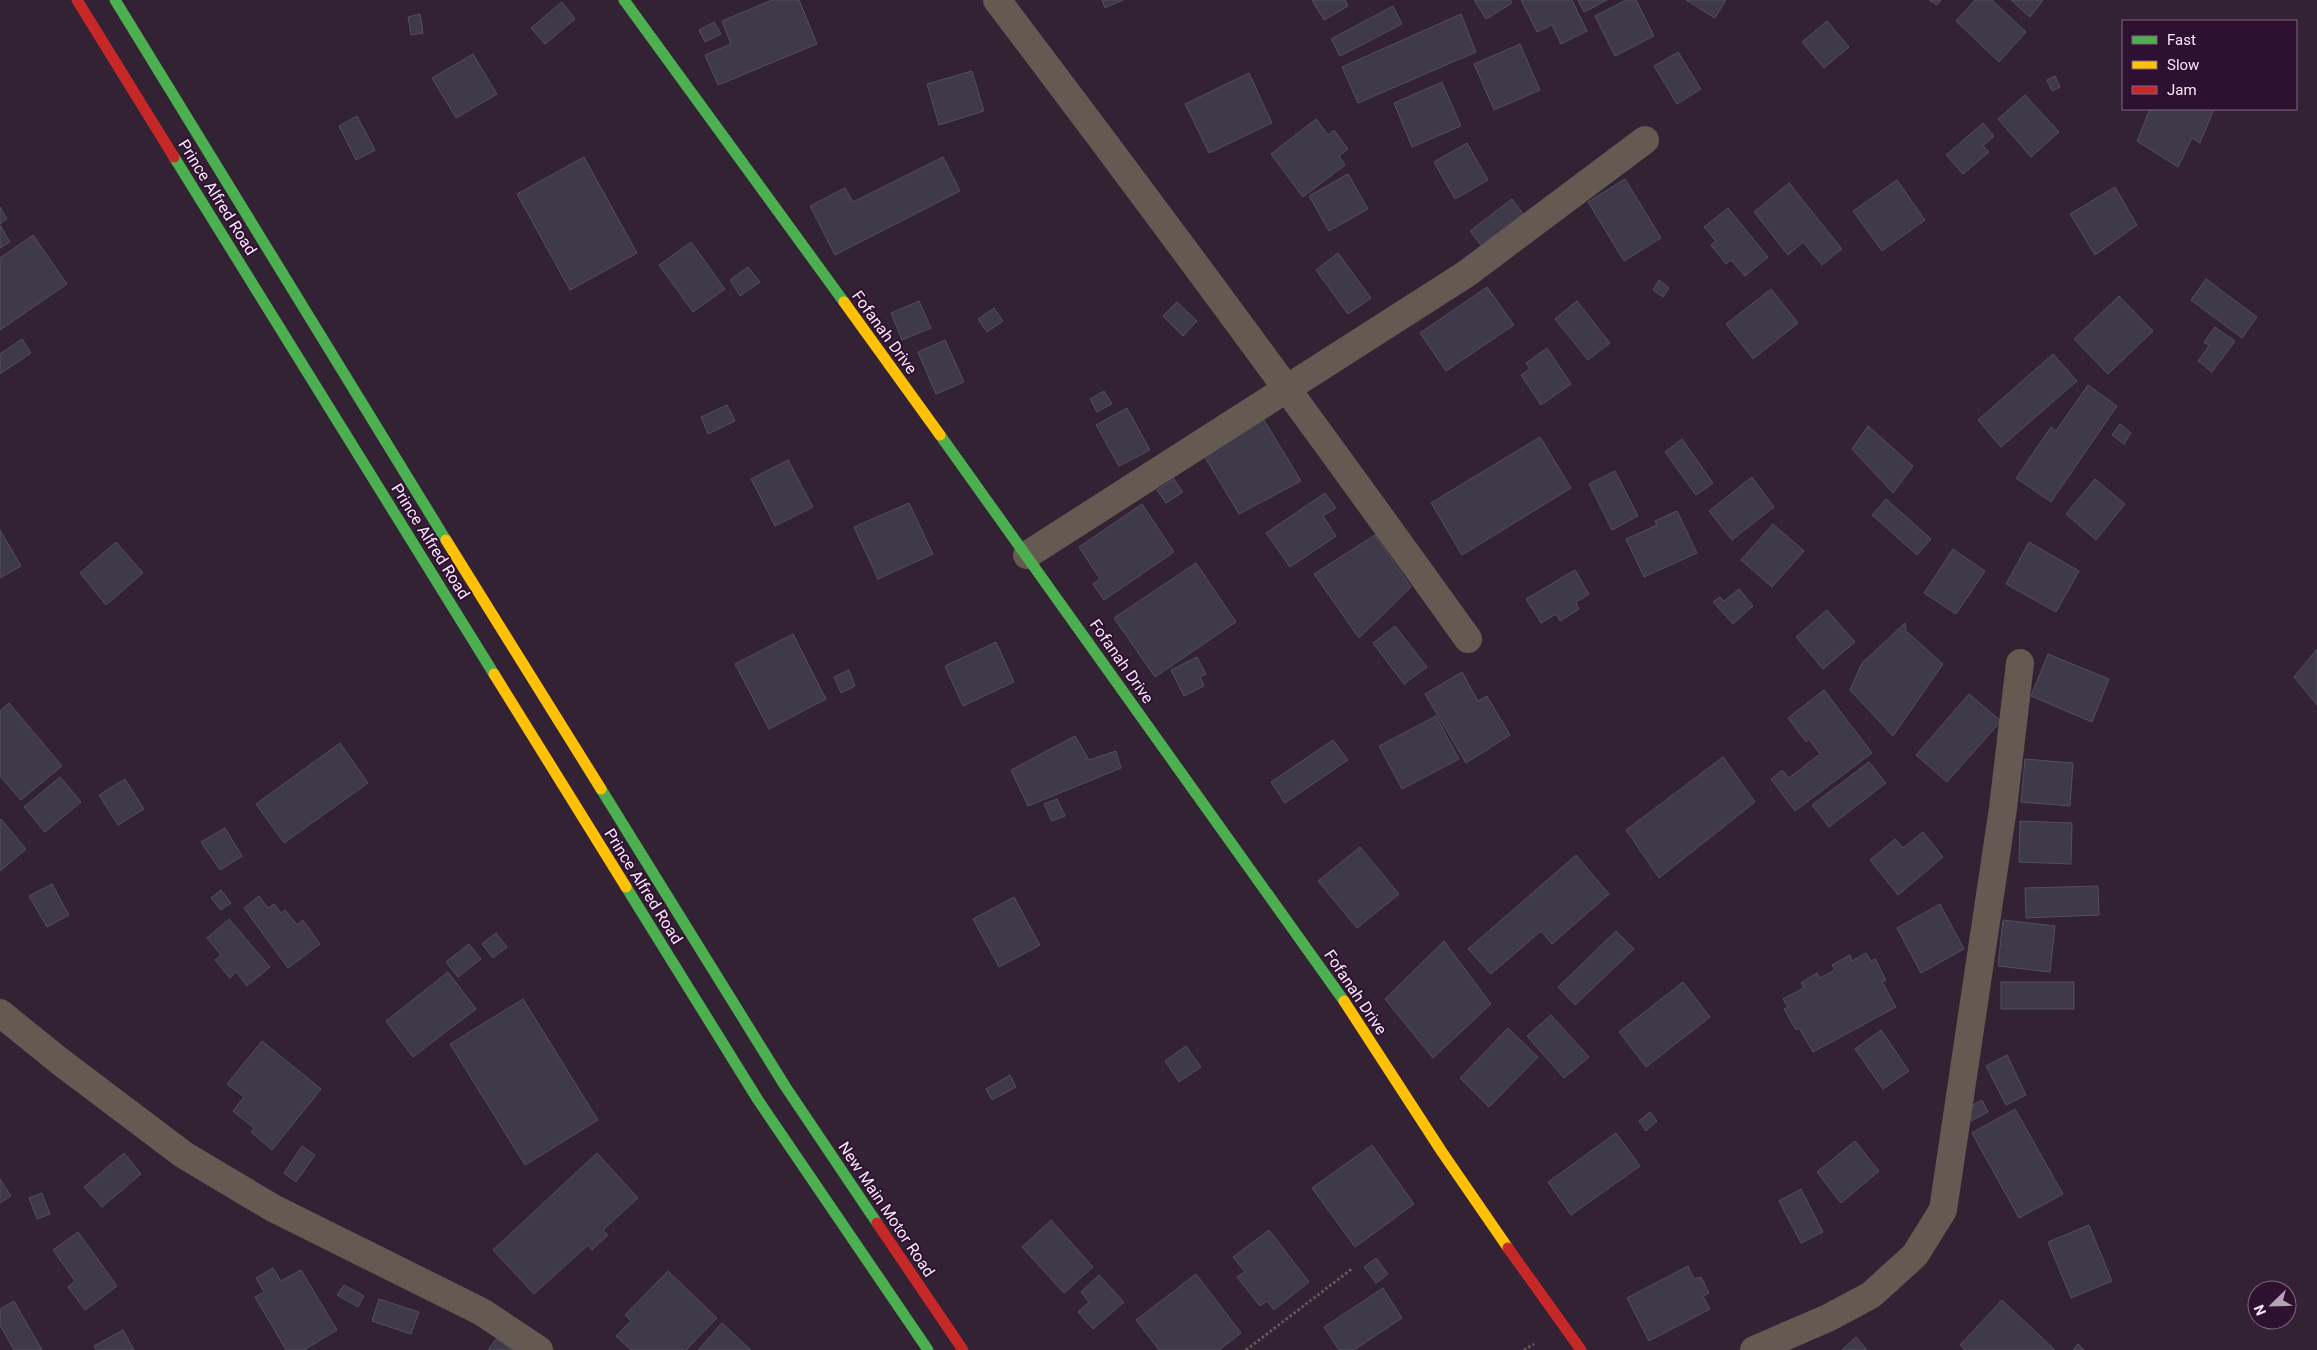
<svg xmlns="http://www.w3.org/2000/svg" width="2317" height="1350" font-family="Roboto,sans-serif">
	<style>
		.building { fill: #3f3a49; stroke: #524f5f }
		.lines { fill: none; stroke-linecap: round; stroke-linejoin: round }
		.path { stroke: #645b59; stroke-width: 3; stroke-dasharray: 2.5 2.5; stroke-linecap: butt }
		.street { stroke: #645a51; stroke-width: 28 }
		.fast { stroke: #4caf50; stroke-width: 11 }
		.slow { stroke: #ffc107; stroke-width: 11 }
		.jam { stroke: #c62828; stroke-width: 11 }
		.labels { text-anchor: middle; stroke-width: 4; stroke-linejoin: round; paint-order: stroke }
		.street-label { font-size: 16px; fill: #fae7fb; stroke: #2e1130 }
	</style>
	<rect width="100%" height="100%" fill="#322234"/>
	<path class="building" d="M772 0H799L817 44 718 85 705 55 731 44 722 21Z
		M1102 0H1123L1105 8Z
		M1312 0H1345L1348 6 1324 20Z
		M1474 0H1510L1512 3 1486 19Z
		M1521 0H1572L1587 31 1561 44 1552 25 1537 32Z
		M1578 0H1607L1584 12Z
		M1626 0H1636L1654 36 1615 56 1595 16Z
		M1686 0H1726L1715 18Z
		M1929 0H1941L1937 5Z
		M1975 0H1992L2026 32 1999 62 1956 21Z
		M2011 0H2043L2030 17Z
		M562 2 575 19 545 44 531 28Z
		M1393 6 1402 24 1340 56 1331 39Z
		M420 14 423 33 411 35 408 17Z
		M1461 14 1476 52 1358 103 1342 67Z
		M1827 21 1849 47 1824 68 1802 42Z
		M714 22 721 34 705 42 699 30Z
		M1520 44 1540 90 1494 110 1474 64Z
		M1678 52 1701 89 1677 104 1654 66Z
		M473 54 497 94 456 118 432 78Z
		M972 71 984 111 939 125 927 84Z
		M1249 73 1272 123 1209 153 1185 104Z
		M2055 76 2060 87 2052 91 2047 80Z
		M1442 82 1461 126 1412 147 1394 103Z
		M2025 95 2059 132 2031 157 1998 119Z
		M2150 109H2214L2200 143 2192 138 2178 167 2137 141Z
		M357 116 375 150 356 160 339 126Z
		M1316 119 1328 135 1334 130 1348 149 1339 156 1345 165 1303 197 1271 154Z
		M1983 123 1994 136 1983 146 1989 152 1963 174 1946 155Z
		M1467 143 1488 180 1455 199 1434 162Z
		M584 157 637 253 570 290 517 194Z
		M943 157 960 191 835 255 810 206 845 188 853 202Z
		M1348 174 1368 209 1329 231 1309 196Z
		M1625 179 1661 238 1624 261 1588 202Z
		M1897 180 1925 220 1882 251 1853 211Z
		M1789 183 1842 249 1822 265 1803 242 1788 255 1754 212Z
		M2115 187 2137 225 2095 255 2070 214Z
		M1512 199 1526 218 1484 249 1470 231Z
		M0 207 7 219 0 224Z
		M1728 208 1768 257 1745 276 1731 260 1726 264 1711 245 1716 241 1704 227Z
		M0 225 10 242 0 248Z
		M33 235 67 284 0 330V258Z
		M691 242 725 289 693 312 659 265Z
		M1338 253 1371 298 1348 314 1316 270Z
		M748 267 760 282 740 296 730 280Z
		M2206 279 2257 317 2242 338 2191 300Z
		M1659 280 1669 288 1663 297 1653 290Z
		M1487 287 1514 325 1446 371 1420 333Z
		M1771 289 1798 323 1753 359 1726 324Z
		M2119 296 2153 331 2108 374 2074 339Z
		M919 301 931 328 902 340 891 313Z
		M1577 301 1610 343 1588 360 1555 319Z
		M1177 302 1197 321 1183 336 1163 316Z
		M994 308 1003 321 987 332 978 319Z
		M2215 327 2235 341 2212 372 2198 361 2209 346 2204 342Z
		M22 339 31 353 0 374V354Z
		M945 340 964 382 936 394 918 352Z
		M1547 348 1571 384 1541 405 1521 375 1530 369 1526 363Z
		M2053 354 2077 381 2001 447 1978 420Z
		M2088 385 2117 406 2051 502 2016 478 2051 427 2056 431Z
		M1104 391 1112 404 1097 412 1090 399Z
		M727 405 735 421 708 434 701 417Z
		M1127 408 1150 450 1119 466 1096 425Z
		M1261 415 1301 481 1239 514 1203 454Z
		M2120 424 2131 433 2124 444 2112 435Z
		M1868 426 1913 466 1893 493 1852 449Z
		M1540 437 1571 488 1462 555 1431 503Z
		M1682 439 1713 483 1696 495 1665 452Z
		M788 460 813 507 775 526 751 479Z
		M1615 471 1638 516 1612 530 1589 484Z
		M1752 477 1774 507 1732 540 1709 511Z
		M1174 479 1183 492 1166 503 1157 490Z
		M2095 479 2125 504 2096 540 2066 514Z
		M1325 493 1336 508 1323 516 1336 536 1290 567 1266 533Z
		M1886 499 1931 539 1917 555 1872 515Z
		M909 503 933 554 878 579 854 527Z
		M1142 504 1174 552 1104 600 1093 584 1100 579 1079 547Z
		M1677 511 1697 553 1644 577 1626 539 1657 525 1655 521Z
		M1773 524 1804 551 1772 587 1741 560Z
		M0 530 21 566 0 578Z
		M1375 535 1411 587 1359 638 1314 574Z
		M116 542 143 573 106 605 80 573Z
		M2029 542 2079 571 2056 612 2006 584Z
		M1953 549 1985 571 1956 614 1924 593Z
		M1196 563 1236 622 1155 677 1114 618Z
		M1575 570 1589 594 1576 602 1579 609 1560 621 1556 614 1541 623 1526 599Z
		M1739 589 1753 606 1733 624 1713 602 1720 597 1724 601Z
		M1827 610 1855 642 1823 669 1796 637Z
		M1905 623 1906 631 1943 664 1893 736 1850 690 1862 663Z
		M1395 626 1427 667 1404 684 1373 643Z
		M793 634 826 699 769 729 735 664Z
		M996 642 1014 682 963 706 945 666Z
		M2317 649V705L2294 677Z
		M2048 654 2109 679 2092 722 2031 696Z
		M1197 657 1206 674 1200 677 1204 686 1184 696 1171 670Z
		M849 670 855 686 841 693 834 677Z
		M1462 672 1478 701 1487 696 1510 735 1466 763 1425 694Z
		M1824 690 1872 753 1795 811 1771 779 1782 770 1789 778 1820 754 1809 739 1806 742 1788 718Z
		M1969 694 2001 721 1947 782 1916 755Z
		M9 703 62 766 21 800 0 776V711Z
		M1436 716 1459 759 1402 789 1379 746Z
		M1075 736 1089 760 1116 751 1121 768 1028 806 1011 770Z
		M1333 740 1348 760 1285 803 1271 782Z
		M340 743 368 783 284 843 256 804Z
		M1723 757 1755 802 1659 878 1626 830Z
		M2025 759 2073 763 2070 806 2021 802Z
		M1869 762 1886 783 1829 827 1812 805Z
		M60 777 81 802 45 832 24 807Z
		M125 779 144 809 118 825 99 795Z
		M1057 799 1065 816 1052 821 1044 804Z
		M1 819 26 849 0 871V820Z
		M2020 821 2072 823 2071 864 2019 862Z
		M225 828 242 856 220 870 201 842Z
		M1923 832 1943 857 1898 895 1870 860 1895 839 1903 848Z
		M1360 847 1399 894 1357 928 1318 881Z
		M1576 855 1609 894 1552 944 1541 931 1491 974 1468 949Z
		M52 884 69 915 47 927 29 896Z
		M2098 886 2099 915 2026 918 2025 888Z
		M221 890 231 903 221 910 211 898Z
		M259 896 268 908 274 904 281 913 285 910 297 925 303 920 320 944 288 968 244 908Z
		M1014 897 1040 945 999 967 973 919Z
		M1940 904 1964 949 1921 973 1897 928Z
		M229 919 270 967 247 986 236 972 230 978 215 960 221 955 207 938Z
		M2003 920 2055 926 2050 972 1998 966Z
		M1616 931 1634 949 1575 1005 1558 987Z
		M496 933 507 947 493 958 482 944Z
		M1444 941 1491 1004 1433 1058 1385 999Z
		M469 944 481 959 458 977 446 962Z
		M1866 953 1871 961 1875 959 1886 980 1882 982 1896 1007 1813 1052 1799 1028 1796 1030 1784 1009 1788 1007 1783 999 1804 988 1801 983 1817 973 1820 978 1835 970 1832 965 1850 955 1852 961Z
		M448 972 476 1009 413 1057 386 1021Z
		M1683 982 1710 1017 1646 1067 1619 1032Z
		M2001 982H2074V1009H2001Z
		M523 999 598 1120 525 1165 450 1044Z
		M1551 1015 1589 1057 1564 1078 1527 1036Z
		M1508 1028 1538 1057 1489 1107 1460 1078Z
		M1881 1030 1909 1071 1883 1089 1855 1049Z
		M262 1041 321 1089 272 1150 251 1132 254 1128 233 1111 244 1097 227 1084Z
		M1186 1046 1201 1067 1179 1082 1165 1061Z
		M2007 1055 2026 1095 2006 1105 1986 1066Z
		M1010 1075 1016 1087 992 1100 986 1089Z
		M1982 1100 1988 1112 1971 1121 1965 1109Z
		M2015 1109 2063 1194 2019 1218 1972 1133Z
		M1650 1112 1657 1121 1646 1131 1639 1121Z
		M1616 1133 1640 1166 1571 1215 1548 1182Z
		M1855 1141 1879 1171 1841 1203 1817 1172Z
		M1372 1145 1414 1204 1355 1247 1312 1188Z
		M302 1146 315 1155 296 1182 284 1173Z
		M124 1153 141 1174 102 1207 84 1187Z
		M597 1153 638 1198 603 1230 608 1235 592 1250 588 1245 534 1294 493 1250Z
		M0 1179 11 1196 0 1203Z
		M1801 1189 1823 1232 1801 1243 1779 1201Z
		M42 1193 50 1214 37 1219 29 1198Z
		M1051 1220 1093 1267 1064 1293 1022 1247Z
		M2089 1225 2112 1281 2071 1298 2048 1242Z
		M1269 1230 1309 1282 1274 1310 1267 1301 1260 1306 1237 1277 1245 1272 1233 1257Z
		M78 1232 117 1286 85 1310 68 1287 75 1281 53 1250Z
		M1376 1258 1388 1274 1376 1283 1364 1267Z
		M1688 1266 1694 1279 1701 1277 1709 1293 1703 1296 1710 1309 1649 1341 1627 1298Z
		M273 1268 281 1281 301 1270 337 1330 304 1350H286L255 1297 264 1292 256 1278Z
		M668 1271 717 1318 686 1350H631L616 1336 631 1321 625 1315Z
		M1196 1274 1241 1333 1219 1350H1159L1136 1320Z
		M1099 1275 1124 1302 1093 1329 1078 1312 1089 1302 1081 1292Z
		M344 1285 364 1296 358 1307 337 1295Z
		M1383 1288 1402 1318 1354 1350H1339L1324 1327Z
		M379 1299 419 1312 411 1334 372 1321Z
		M2002 1300 2055 1350H1965L1960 1345Z
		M14 1301 42 1350H14L0 1325V1309Z
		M722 1323 751 1350H698Z
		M123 1330 134 1350H96L94 1346Z
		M1856 1337 1867 1350H1842Z
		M496 1339 513 1350H488Z
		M2078 1344 2084 1350H2073Z"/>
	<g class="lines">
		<path class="path" d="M1246 1350 1353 1268
			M1524 1350 1534 1344"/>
		<path class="street" d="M997 0C1157 211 1314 424 1468 639
			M1027 555 1466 274 1645 140
			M0 1013 62 1063 184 1155 273 1208 482 1312 539 1350
			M1754 1350 1828 1318 1871 1295 1915 1255 1943 1210 2003 808 2020 663"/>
		<path class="fast" d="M115 0 446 540
			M624 0 844 302
			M174 157 494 674
			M940 435 1344 1001
			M601 789 785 1086 877 1223
			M626 887 758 1100 928 1350"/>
		<path class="slow" d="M844 302 940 435
			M446 540 601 789
			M494 674 626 887
			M1344 1001 1442 1152 1508 1248"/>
		<path class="jam" d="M77 0 174 157
			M877 1223 963 1350
			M1508 1248 1581 1350"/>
	</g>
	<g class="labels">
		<g class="street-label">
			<text transform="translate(218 197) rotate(58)" y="6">Prince Alfred Road</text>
			<text transform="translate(885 332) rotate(54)" y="6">Fofanah Drive</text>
			<text transform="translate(431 541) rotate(58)" y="6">Prince Alfred Road</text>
			<text transform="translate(1122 661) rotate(55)" y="6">Fofanah Drive</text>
			<text transform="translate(644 886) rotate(58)" y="6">Prince Alfred Road</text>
			<text transform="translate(1356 992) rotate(56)" y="6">Fofanah Drive</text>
			<text transform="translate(887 1209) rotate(56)" y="6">New Main Motor Road</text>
		</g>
	</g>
	<rect x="2122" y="20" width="175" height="90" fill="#2e1130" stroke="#806781"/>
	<rect x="2132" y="36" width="25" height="8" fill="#4caf50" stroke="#806781"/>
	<text x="2167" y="45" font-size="15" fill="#fae7fb">Fast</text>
	<rect x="2132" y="61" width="25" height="8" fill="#ffc107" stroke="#806781"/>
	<text x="2167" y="70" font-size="15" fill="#fae7fb">Slow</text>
	<rect x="2132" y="86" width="25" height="8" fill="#c62828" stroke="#806781"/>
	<text x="2167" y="95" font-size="15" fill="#fae7fb">Jam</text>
	<g transform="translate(2272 1305) rotate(247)"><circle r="24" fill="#2e1130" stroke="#806781"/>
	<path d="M0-4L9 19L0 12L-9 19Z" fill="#b4a2b5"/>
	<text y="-8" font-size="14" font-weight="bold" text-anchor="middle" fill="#fae7fb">N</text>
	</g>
</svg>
